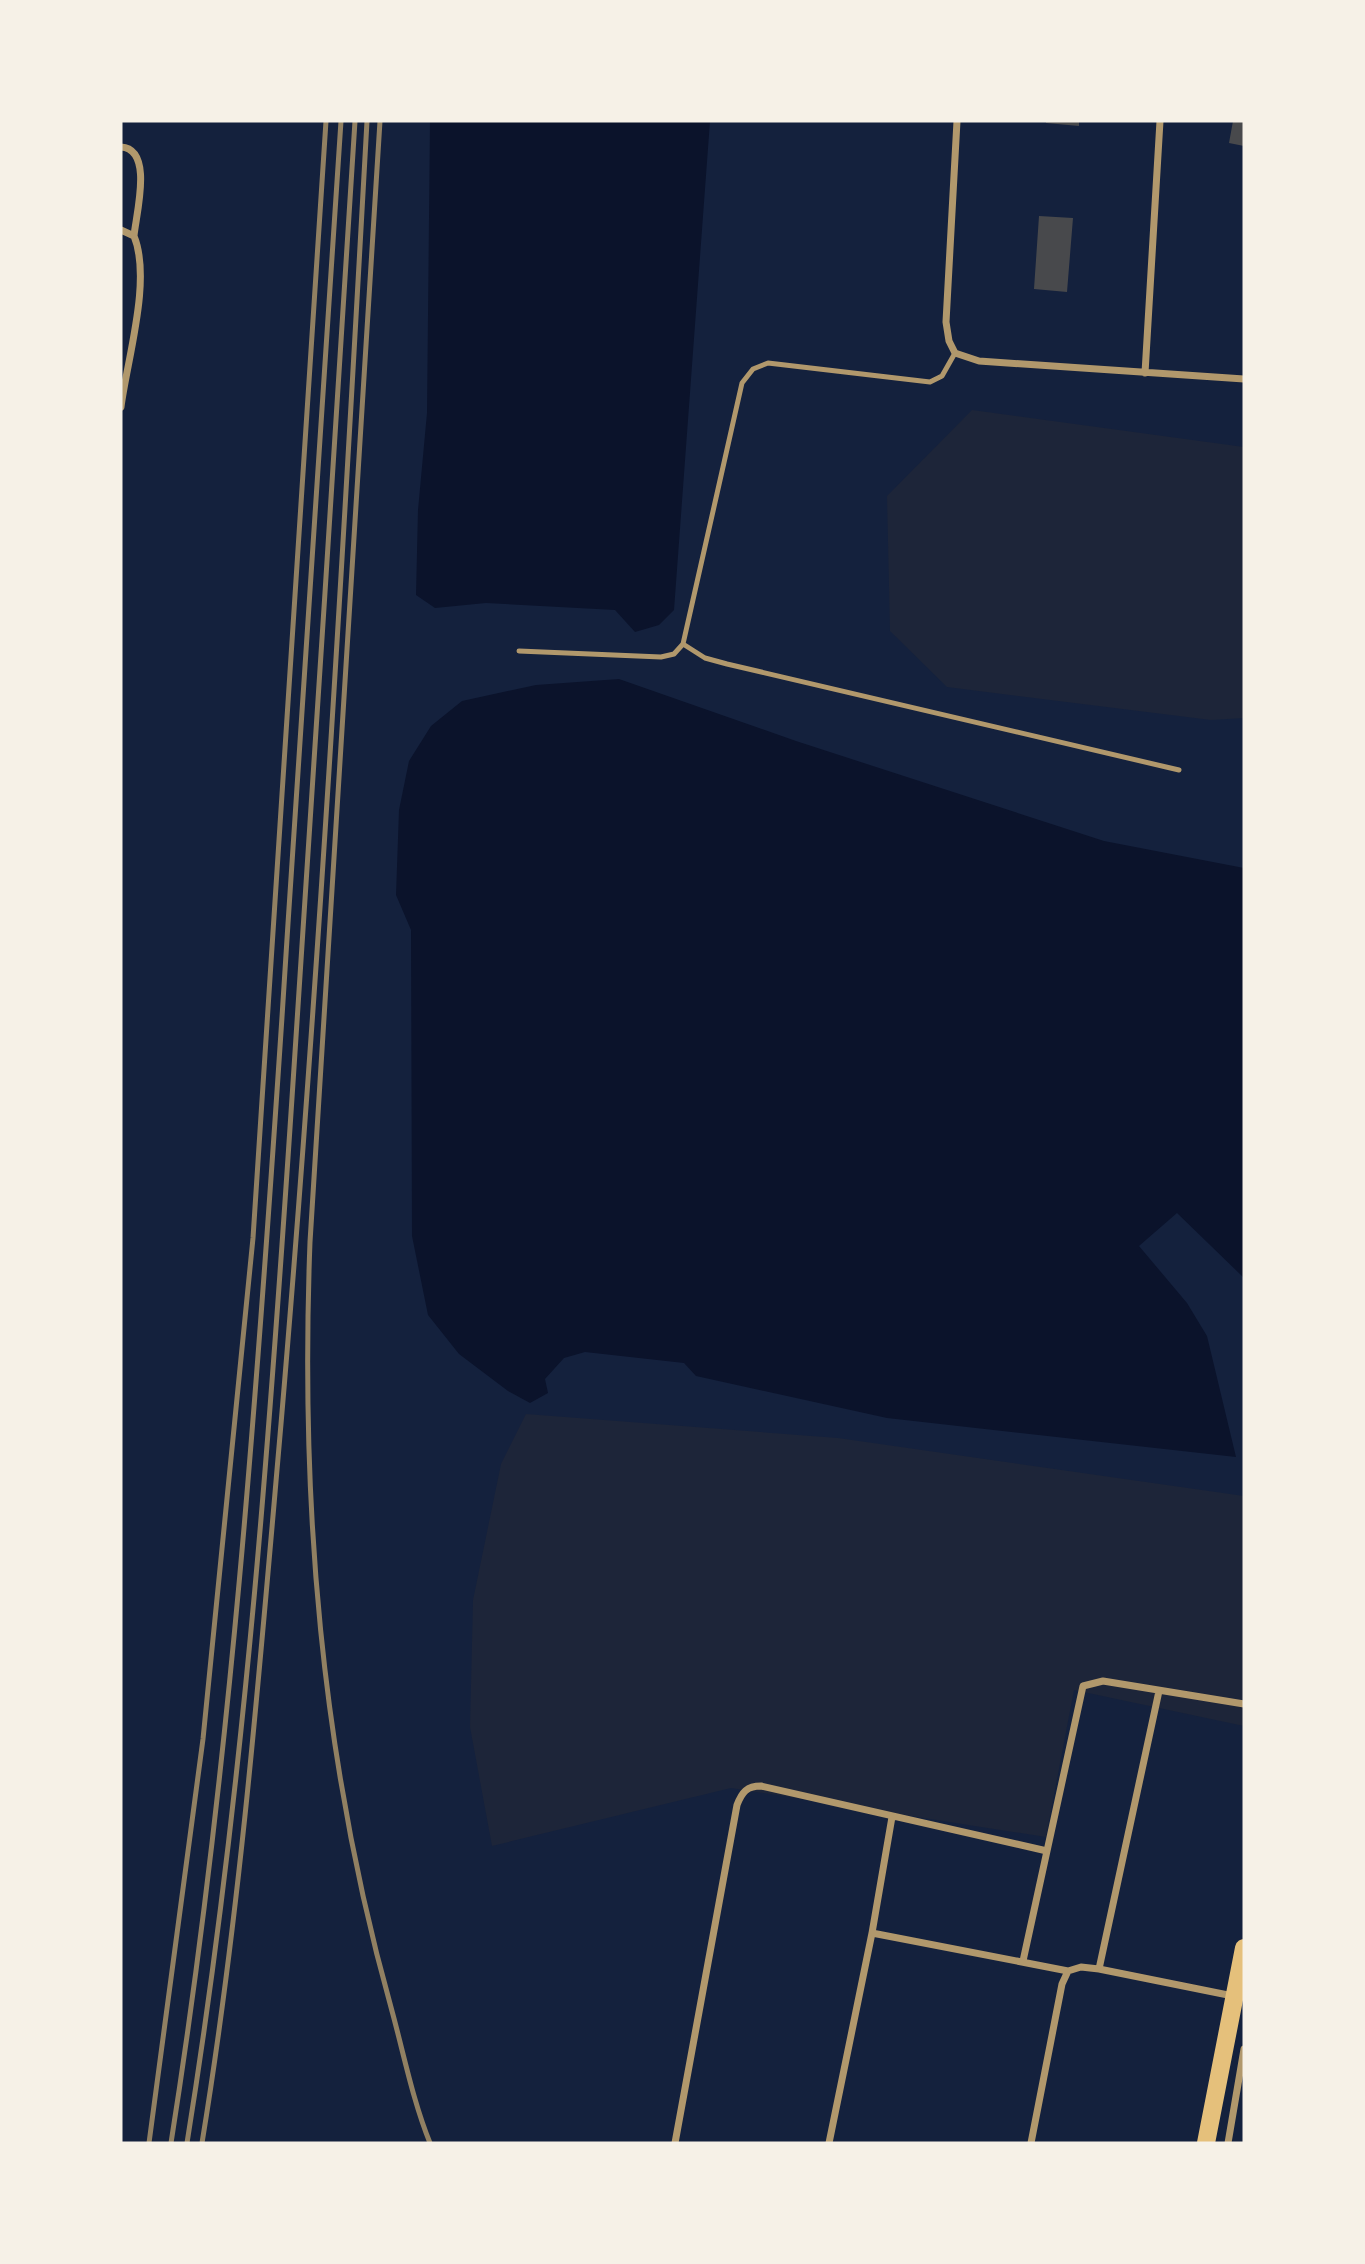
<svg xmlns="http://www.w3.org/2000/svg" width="1365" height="2264" font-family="'Archivo Narrow',sans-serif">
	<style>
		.green { fill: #1d2539 }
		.water { fill: #0b132b }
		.building { fill: #48494c }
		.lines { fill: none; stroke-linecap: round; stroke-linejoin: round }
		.service { stroke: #b1986c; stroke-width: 5 }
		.minor { stroke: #b1986c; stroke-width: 7 }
		.primary { stroke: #e5c07b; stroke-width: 18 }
		.rail { stroke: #918062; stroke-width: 5 }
	</style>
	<rect width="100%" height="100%" fill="#14213d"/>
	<path class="green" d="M972 410 1244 447V718L1211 720 947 687 890 631 887 496Z
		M526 1414 838 1438 1244 1496V1726L1074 1690 1046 1837 731 1788 492 1846 470 1727 473 1600 501 1464Z"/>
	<path class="water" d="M430 121H710L674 610 659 625 635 632 615 610 486 603 435 608 416 595 418 510 427 413Z
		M619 679 796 741 1104 841 1244 868V1278L1177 1213 1139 1246 1187 1303 1207 1336 1236 1457 887 1418 696 1376 684 1363 585 1352 564 1358 545 1379 548 1393 530 1403 508 1391 459 1354 428 1315 412 1236 411 930 396 895 399 810 409 761 431 726 462 701 536 685Z"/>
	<path class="building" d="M1046 121H1079V126L1046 123Z
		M1233 121H1244V146L1229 143Z
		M1039 216 1073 218 1067 292 1034 289Z"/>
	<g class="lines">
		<path class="service" d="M683 644 705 658 727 664 1179 770
			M519 651 661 657 674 654 683 644 742 383 753 369 768 363 930 382 942 376 955 353"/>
		<path class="minor" d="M957 121 946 322 949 341 955 353 979 361 1244 379
			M121 147C154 149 136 214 134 236
			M121 230 134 236C152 280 127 360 121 407
			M1145 373 1160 121
			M872 1933 1068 1971
			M1023 1961 1083 1686 1103 1681 1244 1704
			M1099 1969 1159 1691
			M675 2143 737 1805C742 1792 747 1786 761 1786L1047 1851
			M829 2143 872 1933 892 1817
			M1031 2143 1062 1984 1068 1971 1081 1967 1099 1969 1233 1996
			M1228 2143 1244 2049"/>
		<path class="primary" d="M1206 2143 1244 1948"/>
		<path class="rail" d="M380 121 310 1242C300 1503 321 1759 392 2011 404 2055 413 2101 430 2143
			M149 2143 203 1739 253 1238 326 121
			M171 2143C230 1770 257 1393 282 1017 301 718 322 419 341 121
			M187 2143C246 1777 272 1407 296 1037 316 732 336 426 355 121
			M202 2143C241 1905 260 1664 281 1424 318 990 343 555 367 121"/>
	</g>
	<rect width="1365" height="2264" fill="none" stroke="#f6f1e7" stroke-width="245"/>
</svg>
